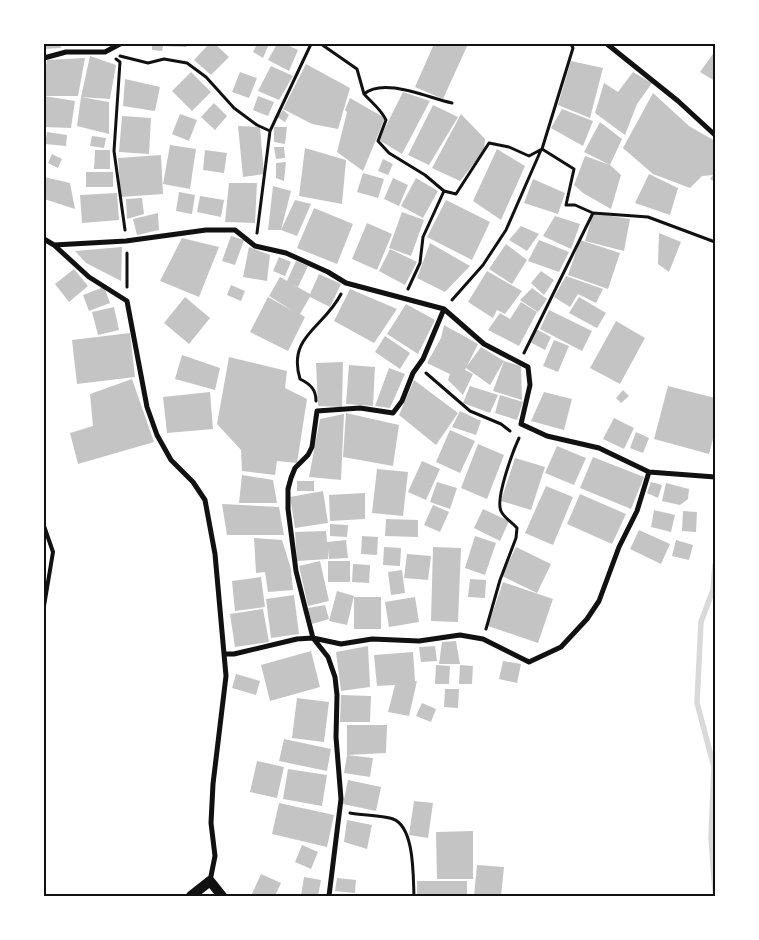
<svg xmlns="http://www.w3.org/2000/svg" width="759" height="940" font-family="Barlow,sans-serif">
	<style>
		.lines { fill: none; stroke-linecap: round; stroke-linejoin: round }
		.stream { stroke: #d9d9d9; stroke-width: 5.5 }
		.building { fill: #c4c4c4 }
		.path { stroke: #111; stroke-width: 3 }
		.service { stroke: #111; stroke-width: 4 }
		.minor { stroke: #111; stroke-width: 5 }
		.secondary { stroke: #111; stroke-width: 10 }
		.neatline { fill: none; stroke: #111; stroke-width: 2 }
	</style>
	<rect width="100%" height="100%" fill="#fff"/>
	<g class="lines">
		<path class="stream" d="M715 565 713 590 701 622 697 703 714 767 711 838 715 891"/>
	</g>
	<path class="building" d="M44 44H60L61 48 44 49Z
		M152 44H186L187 47 163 46 162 51 152 50Z
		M209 44H215L229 57 211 75 194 60Z
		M257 44H269L263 58 253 52Z
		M277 44H285L298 50 289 71 268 60Z
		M434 44H468L443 99 415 87Z
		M715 51V81L700 72Z
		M90 56 116 65 110 99 81 97Z
		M85 58 78 96H44V76L47 60Z
		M571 61 603 68 590 118 558 105Z
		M306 64 350 88 338 129 312 124 283 109Z
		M271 66 293 76 279 100 258 91Z
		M191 72 211 92 192 111 172 91Z
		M240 72 257 78 249 98 232 92Z
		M633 72 652 83 637 104 625 135 595 113 604 83 618 92Z
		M125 79 160 87 155 111 123 106Z
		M403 92 430 101 402 154 379 140Z
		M653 93 689 126 715 141V182L710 179 713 175 702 176 690 188 653 174 623 148Z
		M44 96 75 101 71 128 44 127Z
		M258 96 274 102 268 116 253 110Z
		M81 97 109 102V134L77 126Z
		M350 98 385 118 363 171 337 152 347 112 345 110Z
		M214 103 227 116 215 130 201 117Z
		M433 105 458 117 429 165 408 155Z
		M562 109 593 121 583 146 551 128Z
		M283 110 289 115 285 122 277 117Z
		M180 114 197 120 189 141 172 134Z
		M461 114 485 139 484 151 460 181 432 168Z
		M122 116 151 118 149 154 119 152Z
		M600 122 622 139 610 165 621 175 611 209 583 193 574 185 585 156 610 165 584 152Z
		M238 126 260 127 264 174 243 177Z
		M274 127H287L285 144 274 142Z
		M47 132 67 135 66 146 45 144Z
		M92 136 106 138 104 148 90 146Z
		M170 145 196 149 190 189 163 184Z
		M274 147H284L285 158 276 159Z
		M305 148 346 160 342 204 299 196Z
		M497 149 525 166 501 220 473 201Z
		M95 150H110V169H94Z
		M205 150 227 153 224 173 203 170Z
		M52 154 62 159 58 168 48 163Z
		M161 155 163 194 121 197 118 158Z
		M383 159 393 164 388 175 378 171Z
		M286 162 284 181 276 178V163Z
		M86 172H113V187H86Z
		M363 173 384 179 378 198 357 192Z
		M649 174 678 188 670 215 635 203Z
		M44 177 70 183 75 209 44 199Z
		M393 178 408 185 399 206 384 199Z
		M416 178 438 191 423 218 401 206Z
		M533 179 565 193 558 214 524 203Z
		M229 183H257L255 223 225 222Z
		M273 186 291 191 281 230H268Z
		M179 192 195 195 192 214 176 211Z
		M117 193 119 220 82 223 80 195Z
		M200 196 224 200 221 217 197 212Z
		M142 198 144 214 127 219 126 199Z
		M295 200 311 204 297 236 281 230Z
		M446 200 490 222 472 260 427 237Z
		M314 208 353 224 337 264 297 248Z
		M402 212 424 220 411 256 389 248Z
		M158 213 159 230 137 235 133 219Z
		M593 213 630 219 624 251 585 241Z
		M555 216 580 224 571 249 543 236Z
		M367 223 392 234 377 270 352 259Z
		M521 226 539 234 527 251 509 240Z
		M659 233 681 242 669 272 658 264Z
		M231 236 244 240 235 265 222 261Z
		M182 238 219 247 199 297 160 281Z
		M539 240 569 252 559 272 528 261Z
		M580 240 620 253 608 289 568 275Z
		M430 243 470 266 445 292 417 278Z
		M506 244 527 260 512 284 489 269Z
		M122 247 121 281 86 263 75 251Z
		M249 247 270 255 267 281 243 277Z
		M390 249 417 262 405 285 379 271Z
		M279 257 291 262 285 276 273 271Z
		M296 261 308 266 298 287 292 284 310 294 319 274 341 284 330 307 310 297 300 314 305 317 288 351 250 332 268 297 293 311 269 296 280 277 287 281Z
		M74 269 88 286 69 302 55 284Z
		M487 271 522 291 505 314 497 310 493 318 468 302Z
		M541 271 554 280 544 295 531 283Z
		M566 276 603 289 596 303 578 294 570 307 554 297Z
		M231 285 245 291 241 301 227 295Z
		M104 287 110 303 89 311 83 295Z
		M532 288 547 299 538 312 520 300Z
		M350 289 397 309 374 343 334 321Z
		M185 297 210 318 189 344 164 323Z
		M579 297 606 313 597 328 569 313Z
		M521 302 537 312 519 346 488 330 500 313 510 319Z
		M406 304 435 320 418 354 387 334Z
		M114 307 119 330 98 335 92 312Z
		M549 310 592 331 582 351 540 329Z
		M616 321 645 338 620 384 590 368Z
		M444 325 478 344 467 366 481 347 504 361 490 385 466 368 465 370 473 374 463 395 448 380 450 374 427 363 441 338Z
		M536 329 551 337 545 350 530 342Z
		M130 333 135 377 77 384 72 340Z
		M385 336 410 353 400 369 375 352Z
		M554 340 569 346 558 372 543 366Z
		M182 355 220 368 215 390 175 379Z
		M229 357 287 371 285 388 307 399 297 463 277 461 275 475 242 471 241 450 217 424Z
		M504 361 521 366 522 400 493 391Z
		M343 362 342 407 318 406 316 363Z
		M349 365 375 367 373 406 346 404Z
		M389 368 405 374 390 408 375 406Z
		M132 379 154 442 78 464 70 433 93 426 90 394Z
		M414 380 458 413 436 445 399 415Z
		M470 386 498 395 490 413 463 403Z
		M668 386 715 398V431L709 454 654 439Z
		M623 390 629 396 621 403 616 398Z
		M210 392 213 429 167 433 163 397Z
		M544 392 572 399 564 430 531 421Z
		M500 395 523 402 517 420 495 413Z
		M460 411 481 421 476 435 452 427Z
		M346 413 399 425 393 466 343 457Z
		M344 414 341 480 309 477 320 419Z
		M614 418 634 428 624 449 603 439Z
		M450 430 475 441 460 473 436 462Z
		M636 432 649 438 643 453 630 448Z
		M478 444 504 455 487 499 461 488Z
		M557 446 586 458 574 485 545 473Z
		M593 457 644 477 631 509 580 488Z
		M515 458 545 467 531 510 501 501Z
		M422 461 440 469 426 500 408 492Z
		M377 469 408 472 403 516 372 513Z
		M242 475 273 480 277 503H239Z
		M297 481H314V491H297Z
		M437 482 457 488 450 509 430 502Z
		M651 482 662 485 658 498 647 493Z
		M666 483 689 489 688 499 680 505 662 501Z
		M546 486 573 497 553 545 525 533Z
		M323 491 328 523 295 528 290 497Z
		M365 493V519L330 521 329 495Z
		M580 494 626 514 612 544 567 524Z
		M222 504 279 507 284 535H227Z
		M433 505 449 512 440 532 424 525Z
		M483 509 509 521 500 541 474 528Z
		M654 510 675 515 671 532 651 527Z
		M683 511 697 512 696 532 682 531Z
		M386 519 418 520V537L385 536Z
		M330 524 348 525 347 537 330 536Z
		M639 530 670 544 661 564 630 549Z
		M326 531 327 542 346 540 348 558 329 559 328 550V559L297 561 295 532Z
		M362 536 378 537 377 555 361 554Z
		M475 536 496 543 485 575 465 568Z
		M254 538 282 540 291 569 293 590 268 592 265 572 256 573Z
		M676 540 693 545 689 560 672 556Z
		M384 547 401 548 400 566 383 565Z
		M433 547 461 548 458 622 431 621Z
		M516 547 551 564 537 593 502 576Z
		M407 554 431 556 428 580 404 578Z
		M320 561 329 601 308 606 299 566Z
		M328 561H350V582H328Z
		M353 564 370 565 369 583 352 582Z
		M402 570 405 593 391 595 388 572Z
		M261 577 265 607 235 611 232 581Z
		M470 579 486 580 485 598 468 597Z
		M503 582 553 599 538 643 488 626Z
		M337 591 354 596 347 625 329 621Z
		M294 595 299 634 271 638 266 599Z
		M354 597H381V629H354Z
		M415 597 419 622 389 627 385 602Z
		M325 605 329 619 312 624 308 608Z
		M263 609 269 642 235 647 230 614Z
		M456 641 460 664H439L442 642Z
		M368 646 370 687 341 691 336 652Z
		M435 646 437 661 421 662 419 647Z
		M311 651 320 687 270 701 261 665Z
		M413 652 415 681H417L409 716 388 712 395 685 377 686 374 655Z
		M503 661 521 664 517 683 499 679Z
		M436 665 450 666 449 684H435Z
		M460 665 473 666 472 684H459Z
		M236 674 260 681 256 695 232 688Z
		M445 689H459L458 708 444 707Z
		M341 695 371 696 370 722H340Z
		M297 698 329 702 324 742 292 738Z
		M422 703 436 709 431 722 416 716Z
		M347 725H387L386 753 347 755Z
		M284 739 331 749 327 771 279 761Z
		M347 755 373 758 370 777 344 773Z
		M257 761 284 767 277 798 250 792Z
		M288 769 327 775 322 806 283 799Z
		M348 780 381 787 376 811 343 804Z
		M414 801 433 803 428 838 409 835Z
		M279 803 334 815 327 847 272 834Z
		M347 820 372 825 367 849 344 842Z
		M473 831V879H437L436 832Z
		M302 845 318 852 311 869 295 862Z
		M477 865 504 867 501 896H474Z
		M261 874 281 883 275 896H251Z
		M304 877 321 880 318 896H301Z
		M337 878 356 880 355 893 335 891Z
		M417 881H467V896H417Z"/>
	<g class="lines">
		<path class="path" d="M321 44 357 69 364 94C384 77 428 98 452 103
			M120 56 148 63 164 59 187 63 206 77 234 108 257 125 270 131
			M116 59 120 62 114 151 125 230
			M364 94C372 103 381 109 386 120L378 141 389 153 425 175 444 191
			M593 213 648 217 715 242
			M257 233 270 131 311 44
			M127 253V287
			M408 289 420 263 423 237 444 191 456 194 489 143 509 147 529 156 542 149
			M452 300 483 265 506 230 541 150
			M524 353 593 213 575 205H566L574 169 542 149 573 48 571 44
			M426 373 470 411 501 424 510 431
			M316 401C316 389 310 384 300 379 287 336 324 328 341 294
			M486 629 500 580 516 538 517 528C512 522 504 518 501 511 495 499 513 451 519 438
			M350 813C361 815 385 816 393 819 415 827 413 878 414 896"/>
		<path class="service" d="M44 526 53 552 44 606"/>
		<path class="minor" d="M607 44 678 101 715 135
			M44 58 66 52H105L120 44
			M44 239 54 245 89 277 127 301 147 407 157 435 171 460 193 482 205 500 215 554 226 676 213 784 211 823 215 856 210 881
			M54 245 126 241 206 230H235L255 246 286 253 328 272 346 283 444 309 484 344 528 367 530 385 521 424 547 436 599 448 649 472 715 477
			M225 654H234L297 639 313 638 341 644 372 639 419 641 460 635 483 639 529 662 561 647 587 619 599 601 619 547 637 511 649 472
			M329 896 341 799 336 737 337 695 335 677 328 657 313 638 305 607 296 571 288 509V489L291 478 295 468 308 455 312 447 317 411 360 408 393 413 402 401 413 373 423 359 444 309"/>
		<path class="secondary" d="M191 896 210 881 222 896"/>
	</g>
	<rect width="759" height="940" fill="none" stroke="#ffffff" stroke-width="90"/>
	<rect x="45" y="45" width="669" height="850" class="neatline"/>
</svg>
